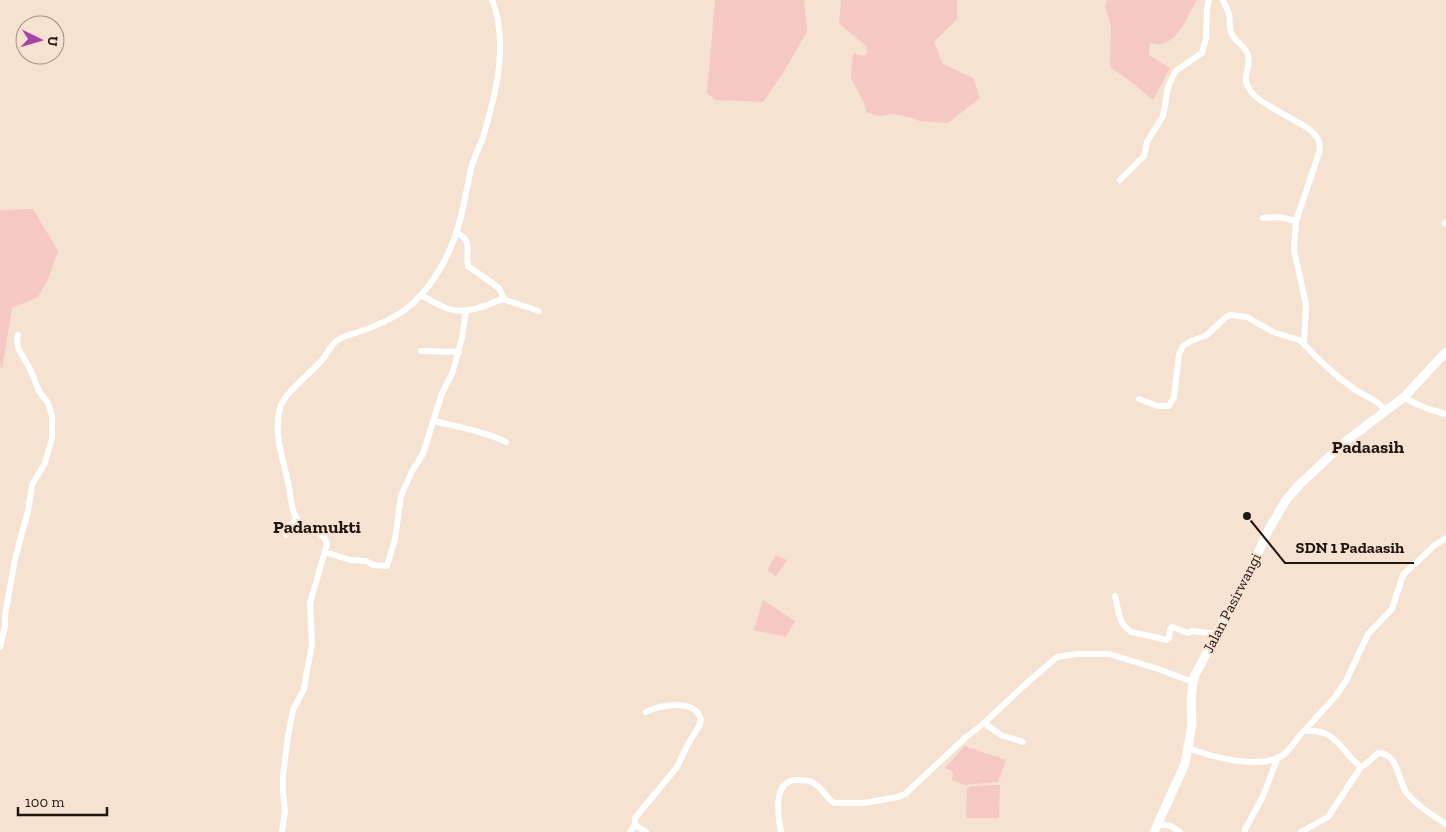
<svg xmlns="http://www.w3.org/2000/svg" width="1446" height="832" font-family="'Zilla Slab',serif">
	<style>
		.green { fill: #f5c8c3 }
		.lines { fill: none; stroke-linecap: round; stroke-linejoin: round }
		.street { stroke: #fff; stroke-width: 6 }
		.secondary { stroke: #fff; stroke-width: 9 }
		.labels { text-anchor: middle; stroke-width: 4.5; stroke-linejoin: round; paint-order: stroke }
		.street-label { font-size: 15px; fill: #1e1711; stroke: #f6e2d1 }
		.quarter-label { font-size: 18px; font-weight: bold; fill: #1e1711; stroke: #f6e2d1 }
		.leader { fill: none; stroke: #1e1711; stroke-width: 2 }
		.callout-dot { fill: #1e1711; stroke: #f6e2d1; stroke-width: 2 }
		.callout-label { font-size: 16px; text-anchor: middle; font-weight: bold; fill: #1e1711; stroke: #f6e2d1; stroke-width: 4.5; stroke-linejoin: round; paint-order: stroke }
	</style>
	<rect width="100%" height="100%" fill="#f6e2d1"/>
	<path class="green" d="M715 0H804L807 32 781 76 763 102 716 100 707 93Z
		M841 0H957V19L934 42 943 64 973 78 980 98 948 123 919 121 913 118 893 114 878 116 866 112 864 103 851 78 853 53 863 56 868 53 866 46 839 23Z
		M1107 0H1197C1187 15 1182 38 1162 44 1159 45 1154 43 1150 43L1149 55 1170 68 1153 100 1134 84 1110 67 1111 25 1105 6Z
		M0 208 1 210 33 209 58 251 49 277 38 297 12 308 2 370 0 363Z
		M776 555 787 560 776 576 767 571Z
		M763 600 795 621 786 637 754 630Z
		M965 746 1006 760 998 782 965 785 952 780 953 772 945 768Z
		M1000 785 999 818H966L967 788 970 787V786Z"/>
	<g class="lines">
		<path class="street" d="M1223 0C1225 5 1228 10 1229 14 1230 21 1229 28 1232 34 1235 42 1246 46 1248 55 1252 72 1237 76 1254 95 1271 112 1308 122 1318 139 1320 143 1320 148 1319 153L1296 221 1295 235 1294 250 1306 304 1304 344C1319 361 1336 376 1354 389 1366 397 1378 399 1386 412
			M1120 180 1144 156 1147 142 1163 116 1168 87 1174 74 1177 70 1202 53 1206 38 1207 8 1209 0
			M1263 218 1279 217 1296 221
			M1445 223 1446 224
			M456 232C474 242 465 249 468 266L499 288 505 300
			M421 295C430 300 439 306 449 309 464 314 485 307 499 300H505L539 311
			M421 351 459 352
			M1404 397C1417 406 1431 410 1446 414
			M1139 399 1158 406H1169L1174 397 1179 354 1183 346 1191 341 1207 335 1226 317 1231 315 1247 317 1273 332 1299 340 1304 344
			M434 421C458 427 483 431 506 442
			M286 535 290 525 297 519
			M325 552 350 560 366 561 373 565 387 566 395 539 401 496 412 471 423 454 442 393 452 374 462 338 466 310
			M1115 596C1119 610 1118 625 1132 632L1167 640 1169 638 1170 629 1172 627 1188 633 1192 631 1218 634
			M0 647 5 626V615L15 559 28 511 32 485 45 463 52 438V416L48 403 39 391 30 369 18 348 17 341 18 335
			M984 723 1001 735 1023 742
			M1304 731 1335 697 1346 681 1368 634 1392 609 1403 575 1434 546 1446 538
			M1188 748C1212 757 1256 769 1280 757 1291 751 1295 739 1304 731 1337 728 1340 751 1361 767L1366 764 1378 753C1398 753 1398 780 1406 792 1416 805 1432 815 1446 824
			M1158 824 1171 826 1180 832
			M282 832 285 811 283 792V775L288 736 293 710 304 689 305 682 312 644 310 603 327 544C324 528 307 533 299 522 290 511 291 495 288 482 283 459 273 433 280 408 283 394 311 373 322 360 327 354 331 344 338 340 343 336 349 335 355 333 369 329 395 318 406 309 430 291 450 256 458 227 464 207 467 186 472 165 475 155 480 146 483 137 496 94 509 43 492 0
			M630 832 635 825
			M646 832C640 828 633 826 635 818L677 767 688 744 699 726 701 720C696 698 661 705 646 712
			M781 832C778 816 772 780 797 780 801 780 808 780 812 782 822 787 826 798 834 803H864L898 797 905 794 965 738 984 723 1028 682 1057 657 1077 654H1109L1158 669 1193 682
			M1245 832V828L1247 826 1263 796 1278 757
			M1301 832 1328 817 1361 767"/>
		<path class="secondary" d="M1154 832 1185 764 1192 725 1191 701 1193 682 1195 675 1247 577 1269 529 1286 500 1301 483 1346 441 1404 397 1446 352"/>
	</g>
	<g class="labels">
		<g class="street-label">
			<text transform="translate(1232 603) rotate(-63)" y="5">Jalan Pasirwangi</text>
		</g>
		<g class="quarter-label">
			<text x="1368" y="453">Padaasih</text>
			<text x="317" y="533">Padamukti</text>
		</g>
	</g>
	<path class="leader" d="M1247 516L1285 563H1414"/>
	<circle class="callout-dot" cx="1247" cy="516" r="5"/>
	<g class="callout-label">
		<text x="1350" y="553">SDN 1 Padaasih</text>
	</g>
	<g transform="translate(40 40) rotate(95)"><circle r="24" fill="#f6e2d1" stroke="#a09184"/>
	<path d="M0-4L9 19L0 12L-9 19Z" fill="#aa43a6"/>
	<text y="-8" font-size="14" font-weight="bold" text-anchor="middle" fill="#1e1711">U</text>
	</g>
	<path d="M18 807v8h89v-8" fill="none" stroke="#1e1711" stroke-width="2.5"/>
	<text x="25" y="807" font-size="15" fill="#1e1711" stroke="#f6e2d1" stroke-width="4" paint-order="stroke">100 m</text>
</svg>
